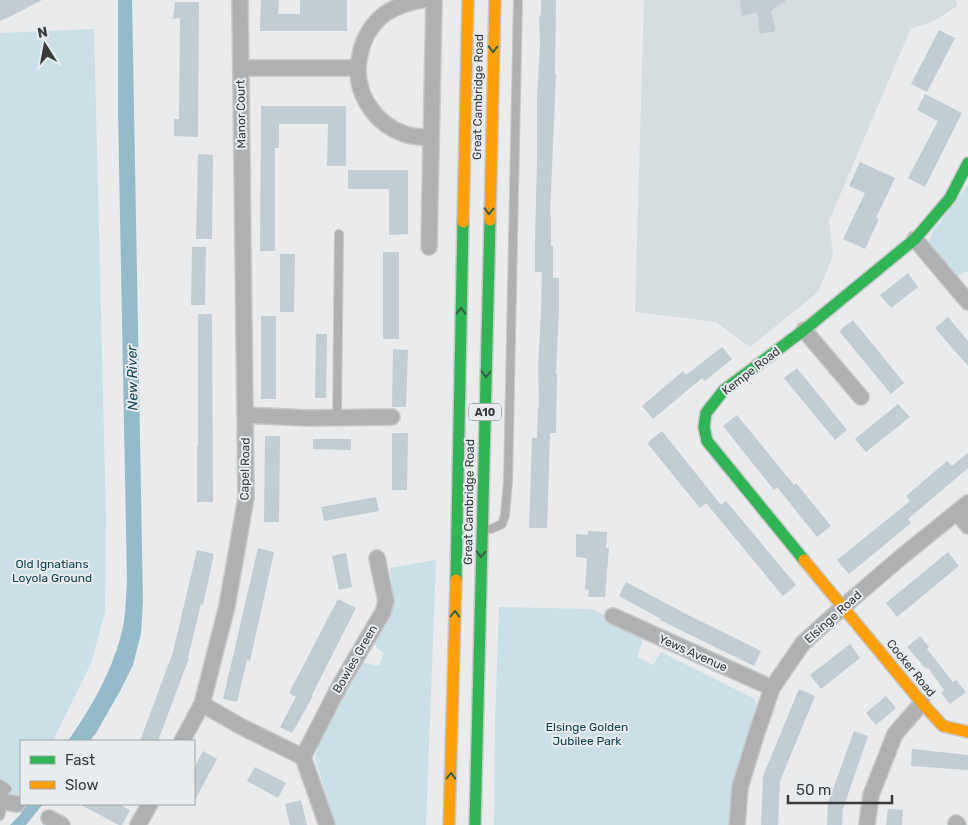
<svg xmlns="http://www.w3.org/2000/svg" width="968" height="825" font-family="Rubik,sans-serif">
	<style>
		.built { fill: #d5dde0 }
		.green { fill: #cbdfe7 }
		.water { fill: #93bbc9 }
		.building { fill: #c1cdd2 }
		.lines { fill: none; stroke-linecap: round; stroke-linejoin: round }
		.lane-casing { stroke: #c6c8c9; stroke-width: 10 }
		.street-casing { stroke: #c6c8c9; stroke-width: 18 }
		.fast-casing { stroke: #c6c8c9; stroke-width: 14 }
		.slow-casing { stroke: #c6c8c9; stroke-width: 14 }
		.lane { stroke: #afb0b1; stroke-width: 8 }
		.street { stroke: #afb0b1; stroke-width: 15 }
		.fast { stroke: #30b455; stroke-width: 11 }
		.slow { stroke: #ff9f0a; stroke-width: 11 }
		.oneway { stroke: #365f43 }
		.labels { text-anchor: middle; stroke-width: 4; stroke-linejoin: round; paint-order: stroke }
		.shield { fill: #e8ecee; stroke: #6d6f71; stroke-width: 1 }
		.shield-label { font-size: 11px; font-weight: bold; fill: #383a3b }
		.street-label { font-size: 12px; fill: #383a3b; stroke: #e8ecee }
		.park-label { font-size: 12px; fill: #0b3f4d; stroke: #e8ecee }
		.water-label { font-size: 14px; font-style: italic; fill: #144654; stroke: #e8ecee }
	</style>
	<rect width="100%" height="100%" fill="#e9ebed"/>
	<path class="built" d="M644 0H956L957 6 931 23 911 28 829 221 833 256 818 292 750 347 716 322 635 312Z"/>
	<path class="green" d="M94 29 106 517 105 612 91 663 53 741H21V791L17 797 11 795 7 790 0 791V33Z
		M968 185V271L955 277 928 243 932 233Z
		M436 560 426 825H335L315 758 321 736 362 662 379 666 384 653 373 644 394 606 390 568Z
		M499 607 592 609 644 637 637 657 653 665 661 652 755 699 756 707 734 776 729 825H494L495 723Z"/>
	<path class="water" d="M118 0H132L143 602 141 633 133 665 120 691 96 733 90 741H68C92 707 114 668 123 627 126 612 126 596 127 581L118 111Z
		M26 804H43L26 825H10L20 815Z"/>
	<path class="building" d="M0 0H42L13 15 0 21Z
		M261 0H279L278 14H300V0H347V31H260Z
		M541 0H556L555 74H556L550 215H551V246H553V278H559V309L556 374H557L556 433H550L547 528H529L532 438H537L538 407H539L538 367 541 312 542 272H535V241L537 159V97L540 45 539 15 541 16Z
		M740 0H785L786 2 780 4 771 11 776 31 760 34 757 12 742 16Z
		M175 2H199L198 137 174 136V119H179L180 18 173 19Z
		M939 30 955 38 927 92 911 84Z
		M925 94 962 113 925 187 908 178 938 121 917 110Z
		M261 106H346V166H327L328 124H279V148H275V251H260Z
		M198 154 213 155 212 239H196Z
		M860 162 895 178 876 218 879 219 865 249 843 239 865 193 849 186Z
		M348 170H408V234L389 235V189H348Z
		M192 247H206L205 305H191Z
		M383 252H399V339H383Z
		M280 254H295L294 312H280Z
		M908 273 918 287 891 308 880 295Z
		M198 314H212L213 502H197V446H198Z
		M261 316H276V399H261Z
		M948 317 968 341V366L935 328Z
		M853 320 904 383 891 394 839 331Z
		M316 334H327L326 398H315Z
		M722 347 732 359 705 381 702 378 653 419 642 406 683 371 686 375Z
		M393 349 408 350 406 407H392Z
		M797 368 847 430 835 440 784 378Z
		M898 404 910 417 866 452 855 439Z
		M737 415 794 485 796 483 831 526 817 537 777 487 774 490 723 426Z
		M662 431 721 505 726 501 796 585 783 596 706 503 700 508 647 443Z
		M392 433H408L407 490H392Z
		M265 436H280L279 522H264Z
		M313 439H351V450L313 449Z
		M968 453V468L908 519 911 523 849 574 837 560 910 501 906 496 947 461 952 466Z
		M376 497 379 511 324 521 321 507Z
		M588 531 607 532 606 548H609L605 597H588L589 590 585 589 587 558 576 557V534L588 535Z
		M258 548 274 552 250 661 247 660 237 702 223 699Z
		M197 550 214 554 203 605 201 604 188 658H189L158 741H140L173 652Z
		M948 552 959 566 897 617 886 603Z
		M346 553 352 587 339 590 332 556Z
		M626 582 686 614 761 651 754 666 660 620 661 619 619 596Z
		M338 599 356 608 312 695 313 696 292 733 280 727 296 697 289 693Z
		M920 636 929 647 927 649 953 682 956 680 966 692 950 704 941 693 944 690 928 668 926 669 907 647Z
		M850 644 860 658 821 689 810 675Z
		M799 689 815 696 780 781 778 825H761L763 776Z
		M886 696 896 708 876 725 866 713Z
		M854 731 868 736 843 809 842 825H827L828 803Z
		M912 749 968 755V770L911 766Z
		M203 751 217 759 194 802V768Z
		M255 767 286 783 278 798 247 781Z
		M301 800 307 825H290L285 804Z
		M79 804H119L130 810 122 825H119Z
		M888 809 903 810 902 825H886Z"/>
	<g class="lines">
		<g class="lane-casing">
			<path id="lane" d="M337 418 339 234
				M486 529H491L502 524 505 515 508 481 518 0
				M0 784 7 789 0 795
				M0 816 4 801"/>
		</g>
		<g class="street-casing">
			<path id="street" d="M422 0C409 2 397 6 386 13 372 23 363 39 360 55 359 59 358 65 358 70 358 98 377 125 405 134 413 137 422 137 431 138
				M241 68H358
				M915 239 968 302
				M429 247 434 0
				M804 330 861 397
				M245 415 308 418 392 417
				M957 512 968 526
				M613 616 772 688
				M202 704 240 726 303 757 327 825
				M182 741 202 704 227 606 246 498 240 0
				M303 757 340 685 383 612 386 601 377 558
				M0 801 17 804
				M49 818 62 825
				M956 823 958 825
				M138 825 150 804
				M737 825 740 787 757 732 766 706 772 688 803 643 844 606 900 558 968 503
				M867 825 871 795 895 734 922 703"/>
		</g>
		<g class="fast-casing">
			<path id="fast" d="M804 560 707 441 704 427 706 413 724 390 804 330 915 239 950 198 968 163
				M456 580 463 222
				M475 825 490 220"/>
		</g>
		<g class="slow-casing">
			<path id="slow" d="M490 220 495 0
				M463 222 468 0
				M804 560 922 703 943 726 968 732
				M449 825 456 580"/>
		</g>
		<use href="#lane" class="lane"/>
		<use href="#street" class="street"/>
		<use href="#fast" class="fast"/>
		<use href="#slow" class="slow"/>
	</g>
	<defs><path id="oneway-chevron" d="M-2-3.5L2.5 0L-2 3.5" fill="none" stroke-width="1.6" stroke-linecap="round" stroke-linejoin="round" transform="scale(1.25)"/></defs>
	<g class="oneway">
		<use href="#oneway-chevron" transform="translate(493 49) rotate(92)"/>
		<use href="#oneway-chevron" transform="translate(489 211) rotate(91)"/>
		<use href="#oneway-chevron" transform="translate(461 311) rotate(-89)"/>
		<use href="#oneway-chevron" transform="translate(486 374) rotate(91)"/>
		<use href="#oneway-chevron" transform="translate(481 554) rotate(91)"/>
		<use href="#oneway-chevron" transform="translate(455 614) rotate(-89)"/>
		<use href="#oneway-chevron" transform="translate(451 776) rotate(-89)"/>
	</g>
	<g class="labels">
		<rect class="shield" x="469" y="403.5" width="32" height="17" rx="4"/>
		<g class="shield-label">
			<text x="485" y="416">A10</text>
		</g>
		<g class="street-label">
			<text transform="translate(478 97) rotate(-89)" y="4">Great Cambridge Road</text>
			<text transform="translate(241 114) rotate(-91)" y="4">Manor Court</text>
			<text transform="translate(751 371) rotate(-38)" y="4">Kempe Road</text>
			<text transform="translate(245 469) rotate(-89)" y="4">Capel Road</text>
			<text transform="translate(469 502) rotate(-89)" y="4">Great Cambridge Road</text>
			<text transform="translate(833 617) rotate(-42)" y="4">Elsinge Road</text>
			<text transform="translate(693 653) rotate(24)" y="4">Yews Avenue</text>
			<text transform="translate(355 659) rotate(-60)" y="4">Bowles Green</text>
			<text transform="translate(911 668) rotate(51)" y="4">Cocker Road</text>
		</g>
		<g class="park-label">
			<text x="52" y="568">Old Ignatians<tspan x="52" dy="14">Loyola Ground</tspan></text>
			<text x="587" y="731">Elsinge Golden<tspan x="587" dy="14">Jubilee Park</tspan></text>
		</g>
		<g class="water-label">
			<text transform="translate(132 378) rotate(-91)" y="5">New River</text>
		</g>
	</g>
	<rect x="20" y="740" width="175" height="65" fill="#e8ecee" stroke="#a2a5a6"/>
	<rect x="30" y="756" width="25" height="8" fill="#30b455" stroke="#a2a5a6"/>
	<text x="65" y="765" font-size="15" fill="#383a3b">Fast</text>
	<rect x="30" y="781" width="25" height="8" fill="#ff9f0a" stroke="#a2a5a6"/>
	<text x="65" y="790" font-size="15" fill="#383a3b">Slow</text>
	<g transform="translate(45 45) rotate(349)" stroke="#e8ecee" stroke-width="4" paint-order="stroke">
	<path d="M0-4L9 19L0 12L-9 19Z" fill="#383a3b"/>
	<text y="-8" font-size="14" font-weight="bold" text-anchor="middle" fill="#383a3b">N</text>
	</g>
	<path d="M788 795v8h104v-8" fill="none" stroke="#383a3b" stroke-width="2.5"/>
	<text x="796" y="795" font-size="15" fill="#383a3b" stroke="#e8ecee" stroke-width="4" paint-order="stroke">50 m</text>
</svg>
